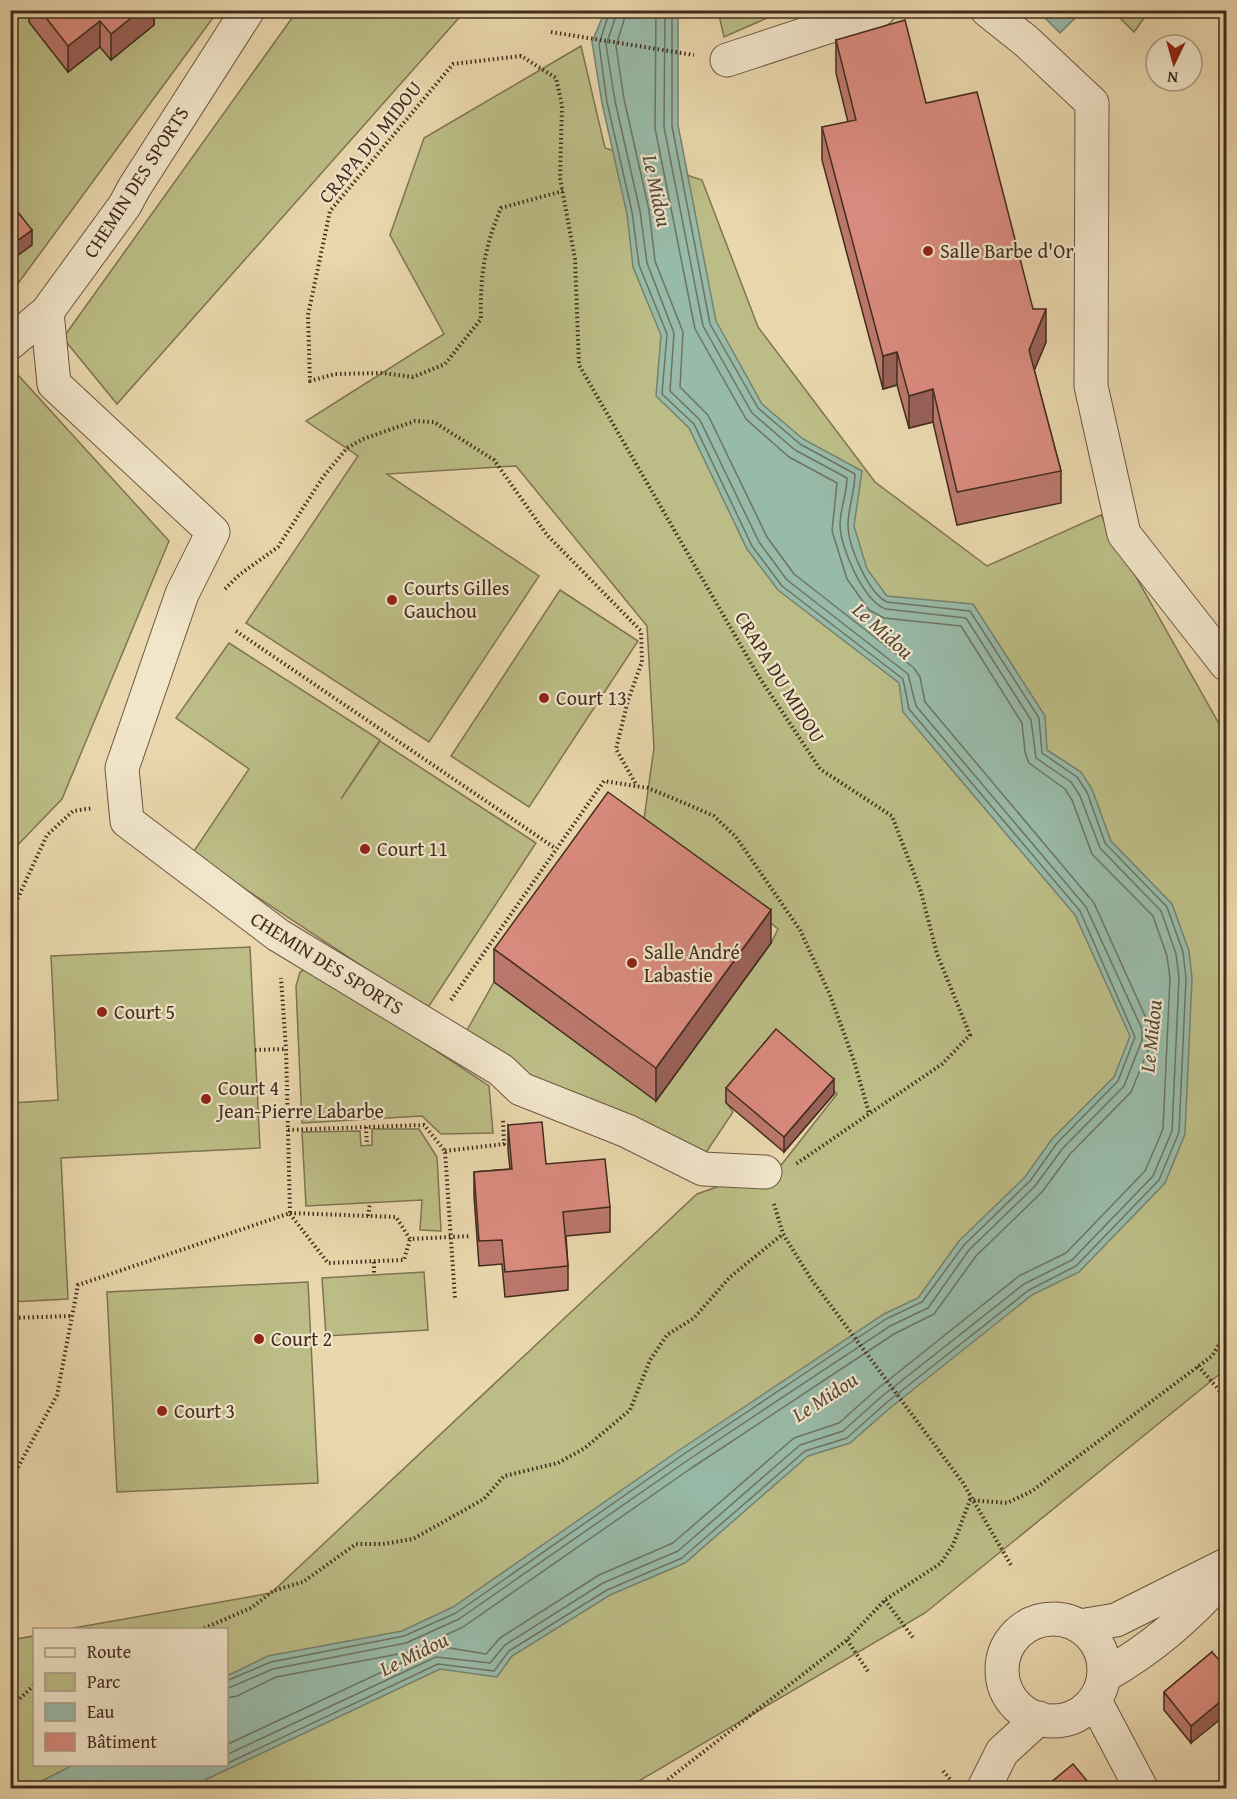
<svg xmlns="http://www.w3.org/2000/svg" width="1237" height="1799" font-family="'Gentium Book Plus',serif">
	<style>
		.green { fill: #bcbd86; stroke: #7f7452; stroke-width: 1.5 }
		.water { fill: #98baa8; stroke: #768170; stroke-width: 1.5 }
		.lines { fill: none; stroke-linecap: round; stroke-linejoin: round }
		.shore { stroke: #6d7362; stroke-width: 1.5 }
		.minor-casing { stroke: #6c5741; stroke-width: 35 }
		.path { stroke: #422c1d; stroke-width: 4; stroke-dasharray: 1.5 3; stroke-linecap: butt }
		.minor { stroke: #f1e5ca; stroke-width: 33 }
		.wall { fill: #bb786d; stroke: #422c1d; stroke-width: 1.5 }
		.shaded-wall { fill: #996159; stroke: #422c1d; stroke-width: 1.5 }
		.building { fill: #da8b7f; stroke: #422c1d; stroke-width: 1.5 }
		.poi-dot { fill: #8f2418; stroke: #f1e5ca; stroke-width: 2 }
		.labels { text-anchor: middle; stroke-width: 4.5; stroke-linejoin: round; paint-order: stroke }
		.street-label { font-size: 20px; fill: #422c1d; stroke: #f1e5ca }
		.poi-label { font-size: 20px; fill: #422c1d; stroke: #f1e5ca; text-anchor: start }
		.water-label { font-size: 21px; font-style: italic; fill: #534839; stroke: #f1e5ca }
	</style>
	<rect width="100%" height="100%" fill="#ead7ad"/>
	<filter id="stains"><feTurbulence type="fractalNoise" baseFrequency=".00333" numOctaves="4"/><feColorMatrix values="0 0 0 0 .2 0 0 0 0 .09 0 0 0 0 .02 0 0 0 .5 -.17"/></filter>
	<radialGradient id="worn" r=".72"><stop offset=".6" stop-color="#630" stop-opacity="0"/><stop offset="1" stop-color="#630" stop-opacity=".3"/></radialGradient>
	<path class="green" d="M11 11H218L11 293Z
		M297 11H465L117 404 63 338Z
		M718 11V10L783 11 724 37Z
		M1113 11H1149L1134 32Z
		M581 46 605 148 702 180 758 327 875 482 987 566 1101 515 1226 736V1369L925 1613 627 1788H11V1640L34 1636V1764H226V1630L68 1629 271 1593 697 1194 782 1164 837 1094 780 1033 726 1102 733 1112 703 1157 525 1074 466 1032 494 982 771 943 778 929 644 819 654 748 647 626 516 466 387 474 539 576 429 742 246 623 358 456 306 421 444 334 390 235 424 138Z
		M18 375 169 541 62 799 11 852 10 381Z
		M560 590 638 641 529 807 451 756Z
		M229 643 380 740 341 799 380 741 536 843 427 1009 192 854 249 769 176 718Z
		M250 947 260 1148 61 1158 68 1299 11 1302V1103L58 1100 51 956Z
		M310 967 489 1086 493 1133 441 1134 422 1116 302 1123 296 986 300 972Z
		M372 1129H419L437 1157 441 1231 420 1230 422 1200 306 1206 302 1132 360 1131 361 1146 372 1145Z
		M424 1272 428 1330 326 1336 322 1278Z
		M308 1282 318 1483 117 1492 107 1292Z"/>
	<path class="water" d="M605 11H678V125L716 321 762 404 803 439 862 471 854 526 867 569 887 596 973 604 1045 716 1047 750 1081 772 1092 789 1111 841 1172 904 1189 951 1192 978 1185 1134 1165 1183 1079 1272 1032 1295 890 1408 850 1443 808 1456 685 1563 610 1595 512 1656 497 1677 440 1669 207 1779 195 1788H28L73 1765 226 1764 227 1676 268 1656 402 1631 453 1607 678 1451 884 1314 918 1298 959 1241 1025 1177 1052 1139 1114 1077 1130 1036 1075 915 903 712 899 683 778 590 747 549 689 428 656 396 661 335 633 267 627 214 602 103 592 42Z
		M1038 11H1082L1060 33Z"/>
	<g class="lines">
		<path class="shore" d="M226 1681 271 1662 404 1636 456 1613 681 1456 886 1319 922 1302 964 1245 1030 1181 1057 1143 1118 1081 1135 1037 1080 911 909 709 903 679 782 586 752 546 694 424 662 394 667 334 639 265 632 212 607 102 599 44 610 10
			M226 1689 273 1669 406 1643 459 1619 685 1462 890 1326 928 1308 969 1250 1035 1186 1063 1148 1124 1086 1142 1040V1029L1086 907 916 706 908 674 787 580 759 542 700 420 670 391 674 333 647 263 640 211 615 101 606 45 618 10
			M226 1698 237 1696 276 1677 409 1652 463 1627 690 1469 894 1334 934 1314 976 1256 1042 1192 1070 1154 1131 1092 1151 1043 1150 1027 1094 903 925 702 920 677 914 668 794 574 767 537 708 415 680 387 683 332 655 261 649 210 624 99 616 46 627 10
			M226 1745 431 1649 443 1647 486 1654 500 1638 599 1575 673 1543 794 1438 839 1423 876 1390 1019 1276 1066 1253 1145 1171 1163 1129 1170 978 1167 956 1153 916 1092 854 1072 800 1065 789 1029 763 1025 752 1022 723 961 626 884 618 869 610 847 579 832 531 837 483 789 457 746 419 695 329 655 128 656 10
			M226 1755 436 1657 490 1663 505 1645 603 1583 678 1551 800 1445 843 1431 881 1397 1024 1284 1072 1260 1153 1176 1172 1131 1179 978 1176 954 1161 911 1100 848 1080 796 1071 782 1036 758 1031 720 966 618 886 609C864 602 840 547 840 525 840 509 847 494 847 478L795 450 752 413 703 326 664 127 665 10
			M226 1764 438 1664 494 1671 509 1651 607 1590 682 1558 805 1451 847 1438 886 1403 1029 1290 1076 1266 1159 1180 1179 1132 1186 978 1183 952 1167 907 1105 843 1087 792 1077 777 1042 753 1039 718 970 611 887 602C868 593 848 545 848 525 848 508 855 491 855 474L800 444 758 408 710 324 672 126V10"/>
		<g class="minor-casing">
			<path id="minor" d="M987 10 1026 41 1092 103 1091 386 1124 534 1226 664
				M727 60 879 10
				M47 312 54 384 213 532 182 594 122 768 127 821 278 935 501 1070 521 1089 627 1131 703 1169 765 1172
				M10 343 47 312 125 205 134 188 248 10
				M1002 1670a51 51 0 1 1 102 0a51 51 0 1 1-102 0Z
				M1080 1626 1116 1620 1226 1565
				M1104 1676C1153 1648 1188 1617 1226 1575
				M1095 1701 1141 1788
				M984 1788 1002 1752 1039 1718"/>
		</g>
		<path class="path" d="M551 32 694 55
			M563 191 501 208C484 248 480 276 481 319L445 364 413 377 382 373 335 374 310 381 308 315 330 211 453 64 521 56 556 78 562 105 560 178 575 259 579 365 759 677 820 769 892 816 921 892 937 954 970 1035 942 1064 796 1164
			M225 589 239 575 278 547 323 477 347 448 363 439 415 421 434 422 494 460 547 535 641 631 642 662 628 700 616 749 637 786
			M236 631 555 848
			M10 915 47 835 73 811 93 808
			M451 1000 604 781 648 788 682 802 714 816 736 837 800 930 830 995 854 1061 869 1113
			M255 1050 286 1049
			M366 1127 367 1145
			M288 1130 424 1125 445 1151 455 1299
			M445 1151 504 1144 503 1119
			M774 1204 783 1234 811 1279 963 1483 1011 1565
			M290 1213 396 1217 410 1239 471 1236
			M290 1214 328 1263 404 1260 410 1239
			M368 1216 370 1203
			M374 1262V1275
			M10 1318 70 1316
			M1198 1366 1226 1398
			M10 1493 16 1471 57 1395 78 1285 290 1213 286 1049 281 978
			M885 1600 914 1639
			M200 1630 251 1608 273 1591 303 1582 356 1544H383L413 1539 484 1499 504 1476 558 1463 585 1448 630 1410 650 1360 667 1335 694 1318 730 1277 783 1234
			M847 1640 869 1673
			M10 1708 34 1685
			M943 1771 950 1779
			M657 1788 847 1640 885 1600 941 1563 953 1545 970 1500 1007 1503 1032 1491 1212 1356 1226 1334"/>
		<use href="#minor" class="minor"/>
	</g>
	<path class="wall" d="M29 10H154V25L111 60 100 47 68 72 29 22Z
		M836 40 926 103 1033 309 1046 342 1034 370 1061 471V503L957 525 933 422 909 428 897 385 883 389 822 160V127L848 122 836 73Z
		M771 943 656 1101 494 982V949Z
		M726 1088 834 1094 784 1152 726 1103Z
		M508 1125 546 1164 610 1207V1232L566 1236 568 1266V1290L505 1297 502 1264 479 1266 474 1196V1172L510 1169 508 1150Z
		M1212 1652 1191 1743 1164 1710V1692Z"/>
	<path class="shaded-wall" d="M141 10H154V25L111 60V34Z
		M100 21V47L68 72V46Z
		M32 230V245L10 261V246Z
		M1046 309V342L1029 383V350Z
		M897 352V385L883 389V356Z
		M933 389V422L909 428V396Z
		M771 910V943L656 1101V1068Z
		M834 1079V1094L784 1152V1137Z
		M1227 1696V1714L1191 1743V1726Z"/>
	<path class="building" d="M40 10H141L111 34 100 21 68 46Z
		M905 20 926 103 977 92 1033 309H1046L1029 350 1061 471 957 492 933 389 909 396 897 352 883 356 822 127 856 120 836 40Z
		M10 202 32 230 10 246Z
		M608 792 771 910 656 1068 494 949Z
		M776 1029 834 1079 784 1137 726 1088Z
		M542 1122 546 1164 605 1159 610 1207 563 1212 568 1266 505 1272 502 1240 479 1241 474 1172 512 1169 508 1125Z
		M1212 1652 1227 1669V1696L1191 1726 1164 1692Z
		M1227 1757V1788H1222Z
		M1073 1764 1093 1788H1044Z"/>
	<g class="poi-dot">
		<circle cx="928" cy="251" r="6"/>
		<circle cx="392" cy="600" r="6"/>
		<circle cx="544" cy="698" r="6"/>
		<circle cx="365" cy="849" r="6"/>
		<circle cx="632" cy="963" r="6"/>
		<circle cx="102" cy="1012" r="6"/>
		<circle cx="206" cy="1099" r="6"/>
		<circle cx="259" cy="1339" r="6"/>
		<circle cx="162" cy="1411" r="6"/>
	</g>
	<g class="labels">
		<g class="street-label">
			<text transform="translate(370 142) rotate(-51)" y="7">CRAPA DU MIDOU</text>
			<text transform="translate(136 182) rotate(-57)" y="7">CHEMIN DES SPORTS</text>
			<text transform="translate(780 677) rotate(58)" y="7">CRAPA DU MIDOU</text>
			<text transform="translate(327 963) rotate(32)" y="7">CHEMIN DES SPORTS</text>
		</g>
		<g class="poi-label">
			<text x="940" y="258">Salle Barbe d'Or</text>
			<text x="404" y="595">Courts Gilles<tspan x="404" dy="23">Gauchou</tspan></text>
			<text x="556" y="705">Court 13</text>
			<text x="377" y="856">Court 11</text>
			<text x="644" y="959">Salle André<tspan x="644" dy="23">Labastie</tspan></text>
			<text x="114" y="1019">Court 5</text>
			<text x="218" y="1095">Court 4 -<tspan x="218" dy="23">Jean-Pierre Labarbe</tspan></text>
			<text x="271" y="1346">Court 2</text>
			<text x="174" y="1418">Court 3</text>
		</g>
		<g class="water-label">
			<text transform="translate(657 191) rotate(78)" y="7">Le Midou</text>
			<text transform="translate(883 631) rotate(42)" y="7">Le Midou</text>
			<text transform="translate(1151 1036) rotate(-84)" y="7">Le Midou</text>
			<text transform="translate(825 1397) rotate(-33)" y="7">Le Midou</text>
			<text transform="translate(414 1654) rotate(-26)" y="7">Le Midou</text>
		</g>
	</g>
	<rect width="1237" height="1799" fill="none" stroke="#ead7ad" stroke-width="36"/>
	<rect x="12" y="12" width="1213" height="1775" fill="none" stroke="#422c1d" stroke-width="3"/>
	<rect x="18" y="18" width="1201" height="1763" fill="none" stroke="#422c1d" stroke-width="1.5"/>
	<rect x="33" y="1628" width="195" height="138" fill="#f1e5ca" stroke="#ab9b85" stroke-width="1.5"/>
	<rect x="45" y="1648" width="30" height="9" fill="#f1e5ca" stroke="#ab9b85" stroke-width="1.5"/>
	<text x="87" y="1658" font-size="18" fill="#422c1d">Route</text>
	<rect x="45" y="1673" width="30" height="18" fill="#bcbd86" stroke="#ab9b85" stroke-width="1.5"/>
	<text x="87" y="1688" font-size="18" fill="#422c1d">Parc</text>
	<rect x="45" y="1703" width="30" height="18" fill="#98baa8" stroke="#ab9b85" stroke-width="1.5"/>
	<text x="87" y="1718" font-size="18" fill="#422c1d">Eau</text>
	<rect x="45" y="1733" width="30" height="18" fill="#da8b7f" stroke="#ab9b85" stroke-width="1.5"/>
	<text x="87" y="1748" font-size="18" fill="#422c1d">Bâtiment</text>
	<g transform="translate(1174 63) rotate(185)"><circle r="28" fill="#f1e5ca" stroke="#ab9b85" stroke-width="1.5"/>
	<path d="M0-4.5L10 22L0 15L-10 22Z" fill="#8f2418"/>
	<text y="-9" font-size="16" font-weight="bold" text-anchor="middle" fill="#422c1d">N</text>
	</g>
	<rect width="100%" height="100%" filter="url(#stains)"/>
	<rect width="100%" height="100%" fill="url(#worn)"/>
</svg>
